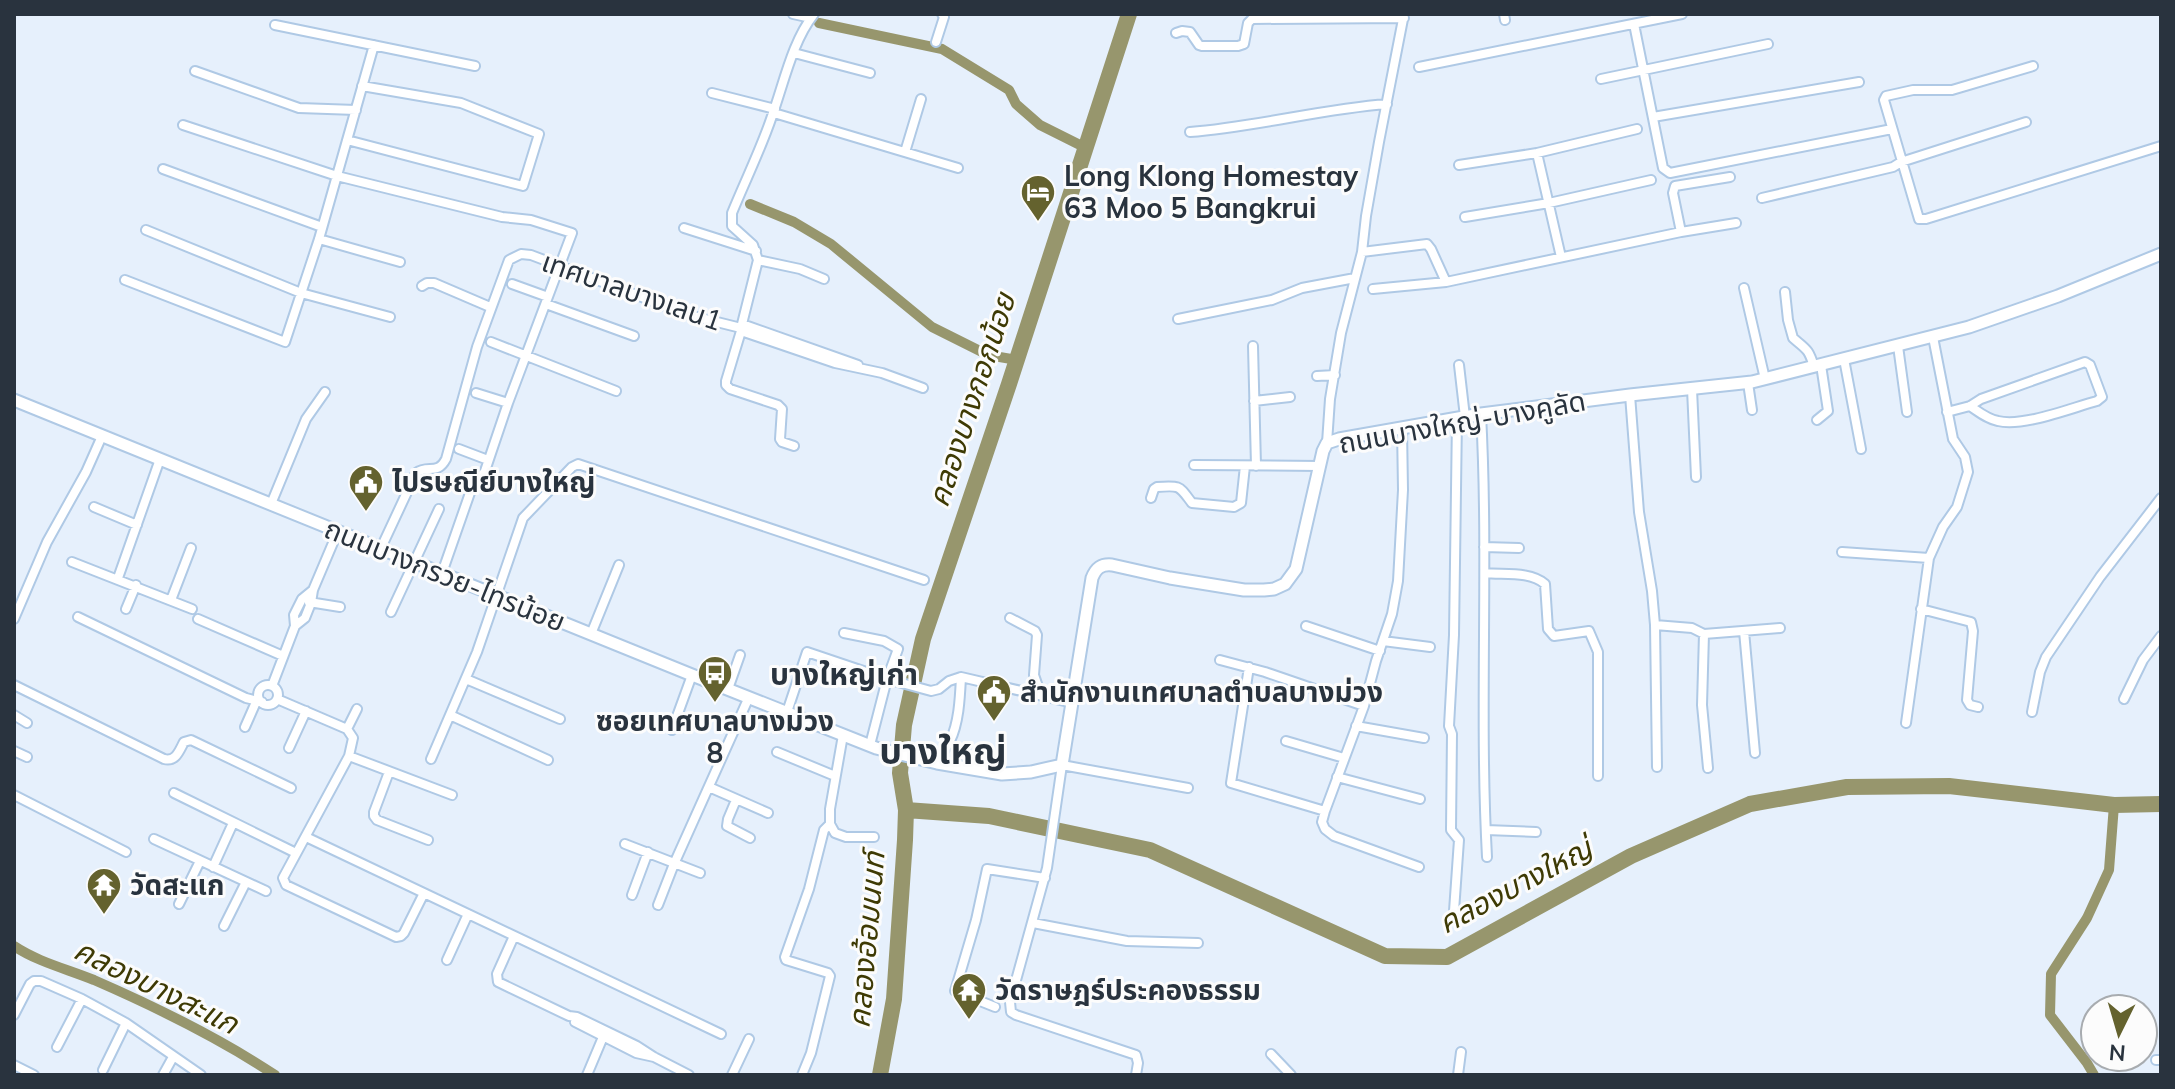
<svg xmlns="http://www.w3.org/2000/svg" width="2175" height="1089" font-family="Mulish,'Noto Sans Thai',sans-serif">
	<style>
		.lines { fill: none; stroke-linecap: round; stroke-linejoin: round }
		.canal { stroke: #97966d; stroke-width: 10 }
		.river { stroke: #97966d; stroke-width: 16 }
		.street-casing { stroke: #afc9e5; stroke-width: 12 }
		.secondary-casing { stroke: #afc9e5; stroke-width: 15 }
		.street { stroke: #fff; stroke-width: 8 }
		.secondary { stroke: #fff; stroke-width: 11 }
		.labels { text-anchor: middle; stroke-width: 6; stroke-linejoin: round; paint-order: stroke }
		.poi-label { font-size: 28px; font-weight: bold; fill: #29333e; stroke: #fcfcfc; text-anchor: start }
		.street-label { font-size: 28px; fill: #29333e; stroke: #fcfcfc }
		.water-label { font-size: 30px; font-style: italic; fill: #3e3a04; stroke: #fcfcfc }
		.neighbourhood-label { font-size: 30px; font-weight: bold; fill: #29333e; stroke: #fcfcfc }
		.district-label { font-size: 36px; font-weight: bold; fill: #29333e; stroke: #fcfcfc }
	</style>
	<rect width="100%" height="100%" fill="#e6f0fc"/>
	<g class="lines">
		<path class="canal" d="M819 23 942 49 1009 90 1016 104 1040 125 1086 148
			M750 204 794 222 831 244 932 327 988 355 1017 360
			M14 946C38 962 67 969 94 980 156 1007 218 1037 275 1075
			M2094 1075 2087 1063 2050 1015 2051 974 2087 918 2109 870 2114 805"/>
		<path class="river" d="M906 810 989 816 1150 850 1385 956 1447 957 1631 856 1750 804 1847 787 1949 786 2114 805 2161 804
			M880 1075 894 999 905 840 906 810 900 773 904 725 923 639 1009 384 1129 14"/>
		<g class="street-casing">
			<path id="street" d="M793 14 811 18
				M1504 14 1505 20
				M1634 24 1663 168 1670 173 1892 129
				M275 25 475 66
				M1176 33 1182 31 1190 32 1199 45 1202 46H1238L1244 44 1248 23 1252 19 1404 18
				M936 42 944 17 942 14
				M794 53 870 73
				M2033 66 1952 90H1913L1886 96 1884 100 1919 219H1926L2161 146
				M1419 67 1682 14
				M195 71 299 108 356 110
				M1601 79 1768 44
				M712 93 775 109
				M774 113 958 168
				M1653 117 1859 82
				M183 125 337 176 502 217 531 220 572 233 508 403 485 471 471 490 442 573
				M1190 132C1256 127 1321 109 1387 104
				M347 140 523 186 539 134 461 103 362 86
				M905 152 921 99
				M1537 153 1561 257
				M1459 165 1537 153 1637 129
				M163 169 322 227
				M1762 198 1893 167 1901 162 2026 122
				M1465 217 1549 203 1651 180
				M684 228 756 251
				M146 230 301 293 390 317
				M1681 232 1673 193 1675 186 1730 177
				M319 239 400 262
				M1362 252 1427 244 1431 249 1446 282 1681 232 1736 223
				M758 260 800 269 824 279
				M125 280 285 342 319 239 374 45
				M512 284 548 297
				M422 286 427 283H434L490 307
				M1744 288 1765 379
				M1373 289 1446 282
				M1785 292 1788 320 1793 338C1806 349 1809 349 1814 367
				M546 304 634 336
				M1178 319 1272 300 1302 288 1355 278
				M742 324 858 365
				M741 328V331L835 363 882 373 923 388
				M741 331 726 381V385L730 389 778 405 782 409 780 439 782 442 794 446
				M491 342 616 391
				M1253 346 1256 466
				M1898 346 1907 412
				M1844 359 1861 449
				M1459 365 1465 417
				M1317 376 1335 375
				M1748 383 1752 410
				M1692 389 1696 477
				M476 393 508 403
				M1630 395 1639 512 1652 591 1655 625 1657 767
				M1254 401 1290 397
				M1947 412 1970 406 1981 399 2085 362 2090 365 2102 397 2097 401C2071 408 2024 427 1998 421 1987 419 1979 412 1970 406
				M1481 414C1489 562 1479 710 1487 857
				M1817 420 1828 411 1821 365
				M1402 428 1403 490 1398 581 1392 614 1376 661 1364 706 1325 811 1322 822 1325 829 1334 836 1419 867
				M1327 443 1330 399 1341 333 1362 252 1366 216 1379 142 1404 14
				M459 449 488 460
				M1194 465 1320 466
				M1151 498 1154 489 1157 487C1181 485 1179 486 1192 503L1234 507 1241 503 1245 466
				M271 504 306 419 325 392
				M94 507 137 525
				M1484 547 1519 548
				M381 548 416 473C428 464 437 476 446 459L477 347 509 260 521 254 531 255 689 315 741 328 758 260 753 245 732 226V213C745 181 761 149 772 116 784 83 792 42 814 14
				M1842 552 1929 558
				M72 562 192 609
				M1485 573C1504 575 1530 571 1545 584L1548 629 1554 636 1589 631 1598 652V776
				M118 578 160 459
				M171 600 191 548
				M309 602 340 607
				M126 609 136 585
				M1921 609 1971 622 1973 631 1967 700 1970 705 1978 707
				M391 612 439 509
				M78 617 246 698 262 702
				M1010 618 1035 631 1037 635 1034 675 1041 695
				M14 619 47 542 86 472 102 436
				M198 619 283 656
				M1655 625 1692 628 1704 634 1780 628
				M295 626 305 618 311 603 313 590 338 531
				M1306 626 1380 651
				M1744 631 1755 753
				M844 633 884 641 898 649 887 679 870 745
				M591 634 619 565
				M1704 634 1702 705 1708 768
				M1383 641 1430 647
				M1220 660 1265 672 1364 706
				M1249 667 1231 783 1325 811
				M466 679 560 719
				M14 685 164 759C176 762 179 751 184 742L191 740 291 788
				M258 695a10 10 0 1 1 20 0a10 10 0 1 1-20 0Z
				M272 686 295 626 294 615 302 599 313 590
				M728 689 740 655
				M277 699 347 729 353 738 349 756 283 878 286 885 396 937 401 936 404 933 424 893
				M2124 699 2143 660 2161 636
				M787 712 807 652 887 679 931 691 939 689 949 681 961 677
				M2032 712 2040 672 2046 657 2100 577 2161 498
				M14 715 27 723
				M450 715 548 760
				M1906 723 1929 558 1943 527 1957 507 1968 472 1965 457 1953 439 1933 337
				M1356 726 1424 738
				M245 727 256 702
				M347 729 357 709
				M672 730 692 675
				M843 735 830 809V824L835 833 846 837H874
				M1286 741 1344 758
				M289 748 306 711
				M14 751 27 757
				M777 752 835 776
				M349 756 452 795
				M431 759 477 652 523 518 572 467 578 464 924 580
				M937 763C940 754 946 749 950 741 959 723 960 697 961 677L1073 703
				M389 772 374 812V816L377 820 428 840
				M1337 777 1420 799
				M709 787 768 813
				M174 793 296 853
				M14 795 126 852
				M736 800 728 819 727 826 750 838
				M1486 830 1536 832
				M306 837 721 1034
				M154 839 266 891
				M625 844 700 873
				M213 867 233 823
				M632 895 648 852
				M179 904 200 861
				M658 905 674 864 749 697
				M1454 911 1459 840 1451 830 1452 734 1449 726 1454 635 1457 418
				M1033 923 1127 941 1198 943
				M224 926 246 882
				M514 936 497 974 498 982 569 1016 577 1017 637 1046 654 1057 689 1075
				M447 960 468 914
				M995 1007 955 991 976 920 987 869 1045 878
				M14 1015 30 984 34 981H41L82 999 126 1023 201 1075
				M575 1022 636 1053 654 1057
				M57 1047 82 999
				M1271 1054 1291 1075
				M2156 1060H2161
				M14 1065 34 1075
				M103 1070 126 1023
				M163 1075 173 1057
				M587 1075 603 1037
				M732 1075 749 1039
				M802 1075 811 1053 830 976 828 973 786 960 785 957 809 889 824 830 830 824
				M1136 1075 1138 1063 1136 1055 1016 1015 1011 1012 1010 1002 1047 868 1062 765 1188 788
				M1458 1075 1461 1052"/>
		</g>
		<g class="secondary-casing">
			<path id="secondary" d="M14 400 692 675 876 748 937 763 1002 774 1031 772 1062 765 1092 578C1096 568 1101 564 1112 565L1170 578 1244 590H1264L1274 589 1285 584 1296 569 1323 451 1327 443 1339 439 1481 414 1630 395 1752 382 1969 327 2058 296 2161 254"/>
		</g>
		<use href="#street" class="street"/>
		<use href="#secondary" class="secondary"/>
	</g>
	<defs>
		<g id="hotel-pin" transform="scale(1.8)"><path d="M0 17L-7.5 6A9.5 9.5 0 1 1 7.5 6Z" fill="#64622e" stroke="#fcfcfc"/><path d="M-6-4.5h1.5V1H6V5H4.5V3h-9V5H-6ZM-4 0a1.8 1.8 0 1 1 3.6 0ZM.5 0V-2.5h3Q6-2.5 6 0Z" fill="#fff"/></g>
		<g id="civic-pin" transform="scale(1.8)"><path d="M0 17L-7.5 6A9.5 9.5 0 1 1 7.5 6Z" fill="#64622e" stroke="#fcfcfc"/><path d="M-.6-6.5H3V-4.5H.6V-3L4-1V1h2V6H-6V1h2V-1L-.6-3ZM-1.2 2.5V6h2.4V2.5Z" fill="#fff"/></g>
		<g id="bus-pin" transform="scale(1.8)"><path d="M0 17L-7.5 6A9.5 9.5 0 1 1 7.5 6Z" fill="#64622e" stroke="#fcfcfc"/><path d="M-5-6H5V4H4V6H2V4H-2V6H-4V4H-5ZM-3.5-4V0h7V-4ZM-3.5 1.2v1.5H-2V1.2ZM2 1.2v1.5H3.5V1.2Z" fill="#fff"/></g>
		<g id="temple-pin" transform="scale(1.8)"><path d="M0 17L-7.5 6A9.5 9.5 0 1 1 7.5 6Z" fill="#64622e" stroke="#fcfcfc"/><path d="M0-6L5-2H3V0L6.5 2.5H4V6H1.5V3h-3V6H-4V2.5H-6.5L-3 0V-2H-5Z" fill="#fff"/></g>
	</defs>
	<g fill-rule="evenodd">
		<use href="#hotel-pin" x="1038" y="192"/>
		<use href="#civic-pin" x="366" y="482"/>
		<use href="#bus-pin" x="715" y="673"/>
		<use href="#civic-pin" x="994" y="692"/>
		<use href="#temple-pin" x="104" y="885"/>
		<use href="#temple-pin" x="969" y="990"/>
	</g>
	<g class="labels">
		<g class="poi-label">
			<text x="1064" y="186">Long Klong Homestay<tspan x="1064" dy="32">63 Moo 5 Bangkrui</tspan></text>
			<text x="392" y="492">ไปรษณีย์บางใหญ่</text>
			<text x="1020" y="702">สํานักงานเทศบาลตําบลบางม่วง</text>
			<text x="715" y="731" text-anchor="middle">ซอยเทศบาลบางม่วง<tspan x="715" dy="32">8</tspan></text>
			<text x="130" y="895">วัดสะแก</text>
			<text x="995" y="1000">วัดราษฎร์ประคองธรรม</text>
		</g>
		<g class="street-label">
			<text transform="translate(632 291) rotate(19)" y="10">เทศบาลบางเลน1</text>
			<text transform="translate(1462 422) rotate(-10)" y="10">ถนนบางใหญ่-บางคูลัด</text>
			<text transform="translate(445 575) rotate(22)" y="10">ถนนบางกรวย-ไทรน้อย</text>
		</g>
		<g class="water-label">
			<text transform="translate(972 400) rotate(-72)" y="10">คลองบางกอกน้อย</text>
			<text transform="translate(1515 886) rotate(-28)" y="10">คลองบางใหญ่</text>
			<text transform="translate(867 940) rotate(-85)" y="10">คลองอ้อมนนท์</text>
			<text transform="translate(156 987) rotate(26)" y="10">คลองบางสะแก</text>
		</g>
		<g class="neighbourhood-label">
			<text x="844" y="685">บางใหญ่เก่า</text>
		</g>
		<g class="district-label">
			<text x="943" y="764">บางใหญ่</text>
		</g>
	</g>
	<rect width="2175" height="1089" fill="none" stroke="#29333e" stroke-width="32"/>
	<g transform="translate(2119 1033) rotate(185)"><circle r="38" fill="#fcfcfc" stroke="#a8acb0" stroke-width="2"/>
	<path d="M0-6L14 30L0 20L-14 30Z" fill="#64622e"/>
	<text y="-12" font-size="22" font-weight="bold" text-anchor="middle" fill="#29333e">N</text>
	</g>
</svg>
